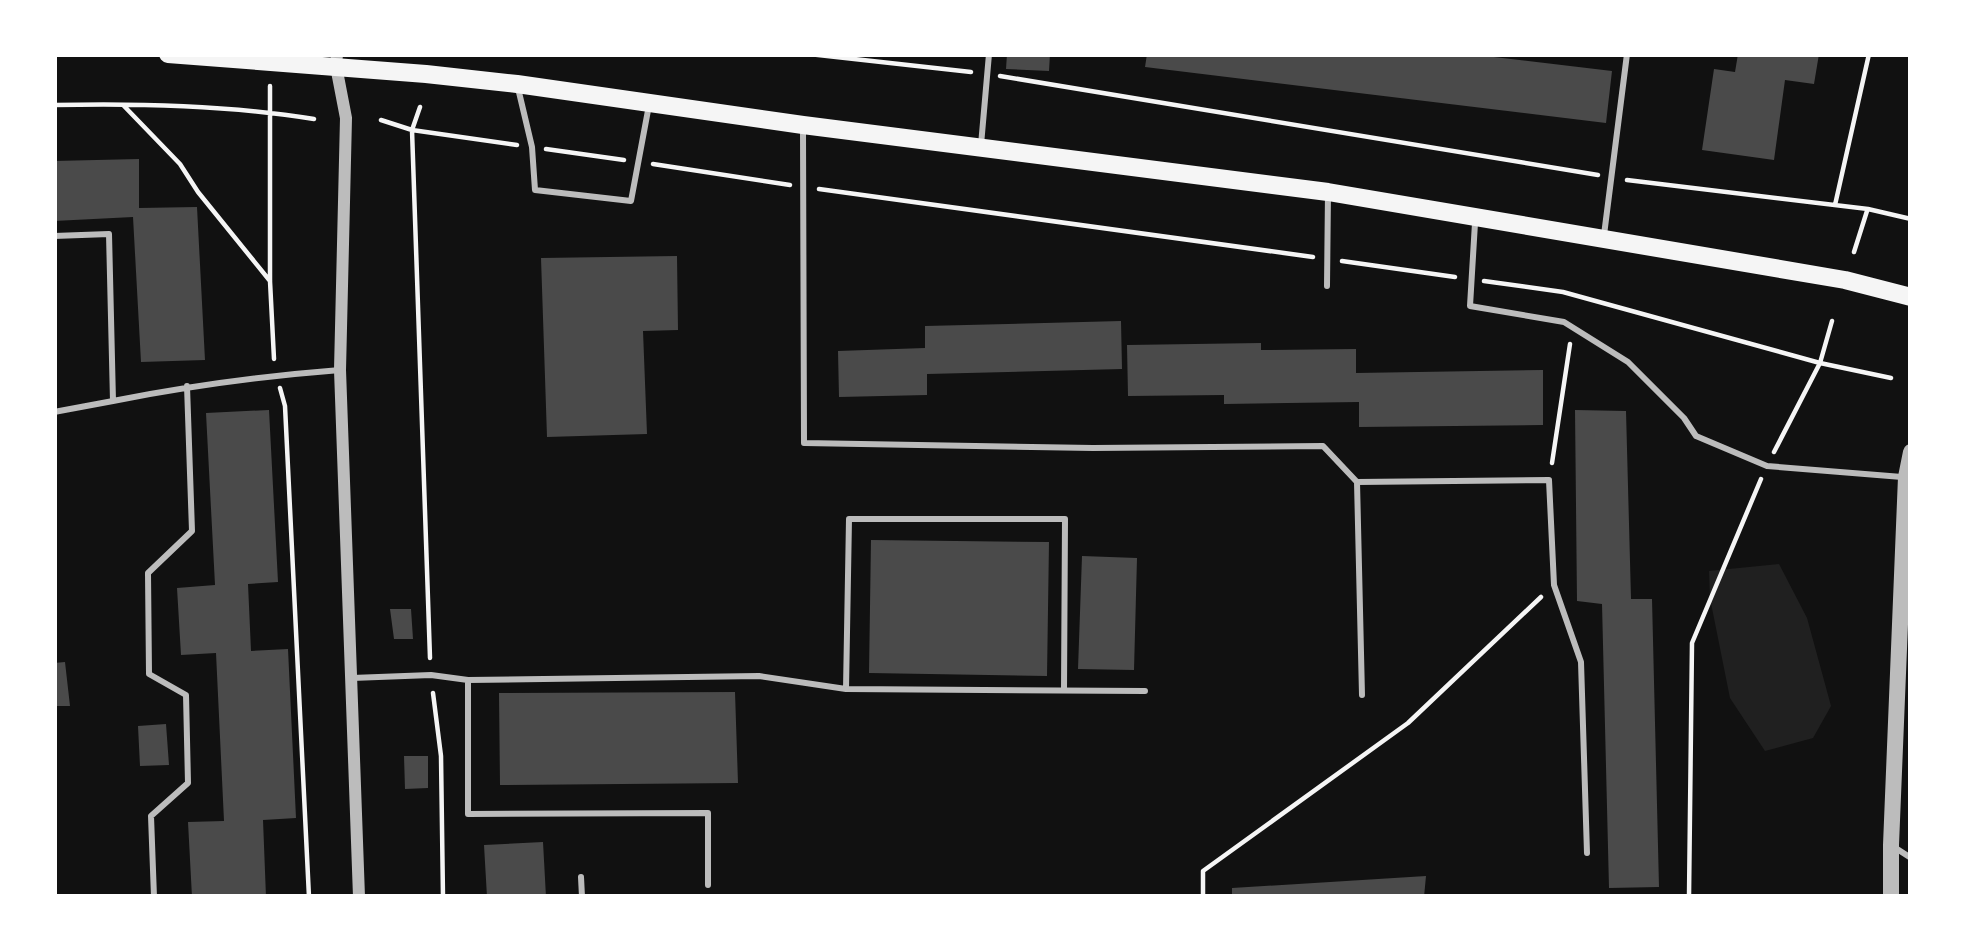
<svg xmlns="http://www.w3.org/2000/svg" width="1965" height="951" font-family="'Roboto Condensed',sans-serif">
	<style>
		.green { fill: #202020 }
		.building { fill: #4a4a4a }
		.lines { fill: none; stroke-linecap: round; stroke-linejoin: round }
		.path { stroke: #f5f5f5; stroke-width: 4.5 }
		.service { stroke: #bcbcbc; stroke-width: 6 }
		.minor { stroke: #bcbcbc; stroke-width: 12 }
		.tertiary { stroke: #bcbcbc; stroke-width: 16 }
		.secondary { stroke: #f5f5f5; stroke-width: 18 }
	</style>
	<rect width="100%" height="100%" fill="#111"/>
	<path class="green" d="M1779 564 1807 618 1831 706 1813 738 1765 751 1730 698 1710 598 1709 571Z"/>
	<path class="building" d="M1007 54H1050L1049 71 1006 69Z
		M1147 54H1468L1612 71 1606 123 1145 67Z
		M1738 54H1819L1814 84 1785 80 1774 160 1702 150 1714 69 1735 72Z
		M139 159V208L197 207 205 360 141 362 133 217 54 221V161Z
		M677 256 678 330 643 331 647 434 547 437 541 258Z
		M1121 321 1122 369 927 374V395L839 397 838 351 925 348V326Z
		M1261 343V350L1356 349V373L1543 370V425L1359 427V402L1224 404V395L1128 396 1127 345Z
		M269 410 278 582 248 584 251 651 288 649 296 818 263 820 266 897H192L188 822 224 821 216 653 181 655 177 588 215 585 206 413Z
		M1575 410 1626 411 1631 599H1652L1659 887 1609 888 1602 604 1577 601Z
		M871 540 1049 542 1047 676 869 673Z
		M1082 556 1137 558 1134 670 1078 669Z
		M390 609H411L413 639H394Z
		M65 662 70 706H54V663Z
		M735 692 738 783 500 785 499 693Z
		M166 724 169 765 140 766 138 726Z
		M404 756H428V788L405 789Z
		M543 842 546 897H487L484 845Z
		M1426 876 1424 897H1232V888Z"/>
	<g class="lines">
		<path class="path" d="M809 54 971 72
			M1000 76 1598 175
			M270 86V281L274 359
			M54 105C141 103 228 105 314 119
			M124 106 180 164 198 192 270 281
			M420 107 412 130 430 658
			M381 120 412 130 517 145
			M546 149 624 160
			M653 164 790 185
			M1627 180 1868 209 1911 219
			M819 189 1313 257
			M1835 205 1869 54
			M1854 252 1867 211
			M1342 261 1455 277
			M1484 281 1563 292 1820 363 1891 378
			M280 388 285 406 309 897
			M1774 452 1820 363 1832 321
			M1552 463 1570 344
			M433 693 441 756 443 897
			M1203 897V871L1408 723 1541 597
			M1689 897 1692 643 1761 479"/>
		<path class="service" d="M518 88 532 147 535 190 631 201 649 105
			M803 131 804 443 1093 448 1323 446 1357 482 1362 695
			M981 145 989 54
			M1475 223 1470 306 1564 322 1628 362 1684 418 1696 436 1767 466 1902 477
			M1604 235 1627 54
			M54 236 109 234 113 401 54 412
			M1327 286 1328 193
			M113 401C189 386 263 376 340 370
			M1357 482 1549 480 1554 585 1581 662 1587 853
			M352 678 431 675 468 680 759 676 846 689 1145 691
			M468 680V814L708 813V885
			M846 689 849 519H1065L1064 690
			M1894 847 1911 858
			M581 877 582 897
			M154 897 151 816 188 783 186 695 149 674 148 573 192 531 187 386"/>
		<path class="minor" d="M337 54 336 66 346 118 340 370 359 897"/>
		<path class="tertiary" d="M1891 897V845L1906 477 1911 452"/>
		<path class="secondary" d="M168 54 426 74 517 84 803 125 1328 192 1845 280 1911 297"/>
	</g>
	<rect width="1965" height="951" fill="none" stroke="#ffffff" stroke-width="114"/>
</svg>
